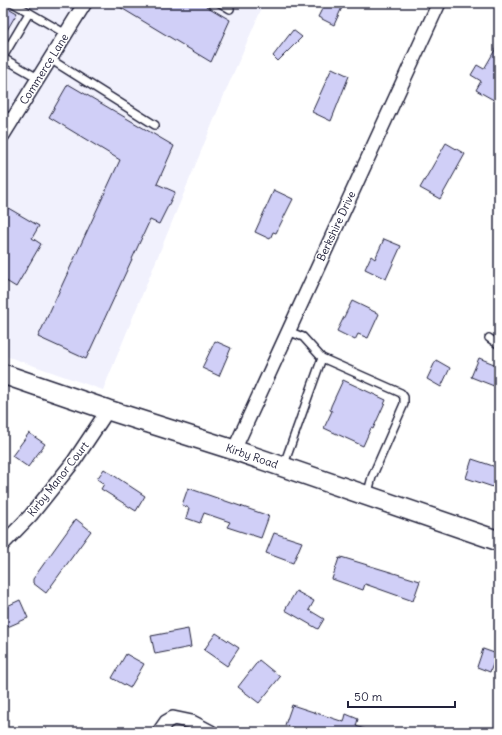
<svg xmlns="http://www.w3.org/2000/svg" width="502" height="735" font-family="Delius,sans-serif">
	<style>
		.built { fill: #f1f1fd }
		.building { fill: #d0cff7; stroke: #22223b }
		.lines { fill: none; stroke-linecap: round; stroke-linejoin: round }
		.lane-casing { stroke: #22223b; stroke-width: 10 }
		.street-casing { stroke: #22223b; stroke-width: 16 }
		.secondary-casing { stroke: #22223b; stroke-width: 22 }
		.lane { stroke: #fff; stroke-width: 7 }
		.street { stroke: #fff; stroke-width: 13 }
		.secondary { stroke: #fff; stroke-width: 19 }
		.labels { text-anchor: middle; stroke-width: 3; stroke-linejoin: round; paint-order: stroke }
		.street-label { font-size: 11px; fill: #22223b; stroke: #fff }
	</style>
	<rect width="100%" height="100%" fill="#fff"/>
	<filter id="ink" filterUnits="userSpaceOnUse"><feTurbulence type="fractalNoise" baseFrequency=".025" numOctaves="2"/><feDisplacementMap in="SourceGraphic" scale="8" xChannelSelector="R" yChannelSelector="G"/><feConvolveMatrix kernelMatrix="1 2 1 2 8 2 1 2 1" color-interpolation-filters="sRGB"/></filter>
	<g filter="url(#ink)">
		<path class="built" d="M3 3H264L227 88 103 390 3 355Z"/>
		<path class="building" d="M113 3H201L230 20 211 62Z
			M325 3H344L334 25 318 17Z
			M3 5 17 13 3 37Z
			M293 30 302 37 278 61 273 56Z
			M499 43V103L476 90 481 81 471 75 477 65 484 69Z
			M332 68 349 76 331 121 312 112Z
			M68 84 174 146 157 184 175 192 159 224 150 220 86 359 38 337 120 160 49 117Z
			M446 143 465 154 440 199 420 188Z
			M274 190 293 199 276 233 273 232 270 239 255 232Z
			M3 205 39 226 32 238 41 244 16 287 3 279Z
			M384 239 401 246 386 279 365 269 371 256 375 259Z
			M352 301 379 314 368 338 358 334 355 340 337 331Z
			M215 341 231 348 219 376 202 368Z
			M479 358 499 366V388L471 377Z
			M436 360 450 368 441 387 427 379Z
			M343 380 386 400 373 429 371 428 363 446 324 428 332 411 330 410 331 406Z
			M29 433 45 444 28 467 12 456Z
			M472 459 499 468V489L466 478Z
			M104 469 145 496 136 511 101 489 104 484 97 479Z
			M188 488 269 516 261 538 227 527 230 522 204 513 200 523 186 518 189 508 182 505Z
			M76 519 91 531 46 593 33 583V579Z
			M274 533 302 542 293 563 266 553Z
			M341 557 420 581 413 601 365 584 363 590 332 579 339 558 341 559Z
			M296 591 314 601 309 610 324 619 318 629 285 610Z
			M20 600 28 618 3 629V608Z
			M188 629 191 647 155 654 151 636Z
			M216 633 239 648 227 666 204 650Z
			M483 649 497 654 490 672 477 667Z
			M126 654 144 664 130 688 112 678Z
			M259 660 280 677 259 703 238 687Z
			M292 705 344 722 346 714 358 719 356 726 367 730V732H306L285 725Z"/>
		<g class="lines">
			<g class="lane-casing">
				<path id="lane" d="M13 3 66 34
					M220 3 230 9
					M3 57 29 13
					M3 58 38 78
					M50 59 155 125
					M3 114 13 120
					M288 331 303 337 322 358 401 393 404 397V404L372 477 367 496
					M489 338 499 345
					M283 467 322 358"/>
			</g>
			<g class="street-casing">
				<path id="street" d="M3 135 85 3
					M234 450 439 3
					M3 544 31 515 74 461 108 410
					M159 732 166 722 173 718 192 722 211 732"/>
			</g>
			<g class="secondary-casing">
				<path id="secondary" d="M3 374 108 410 234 450 499 541"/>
			</g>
			<use href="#lane" class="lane"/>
			<use href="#street" class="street"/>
			<use href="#secondary" class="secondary"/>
		</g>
	</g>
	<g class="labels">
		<g class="street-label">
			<text transform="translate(44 69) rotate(-58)" y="4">Commerce Lane</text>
			<text transform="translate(336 226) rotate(-65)" y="4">Berkshire Drive</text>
			<text transform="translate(252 456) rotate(19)" y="4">Kirby Road</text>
			<text transform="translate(58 479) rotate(-52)" y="4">Kirby Manor Court</text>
		</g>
	</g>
	<rect width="502" height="735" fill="none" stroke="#fff" stroke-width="16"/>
	<rect x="8" y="8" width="486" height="719" fill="none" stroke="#22223b" stroke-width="1.5" filter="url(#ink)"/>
	<path d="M348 701v6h107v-6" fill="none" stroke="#22223b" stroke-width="2"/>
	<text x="354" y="701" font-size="12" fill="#22223b" stroke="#ffffff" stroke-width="3" paint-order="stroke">50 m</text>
</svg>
